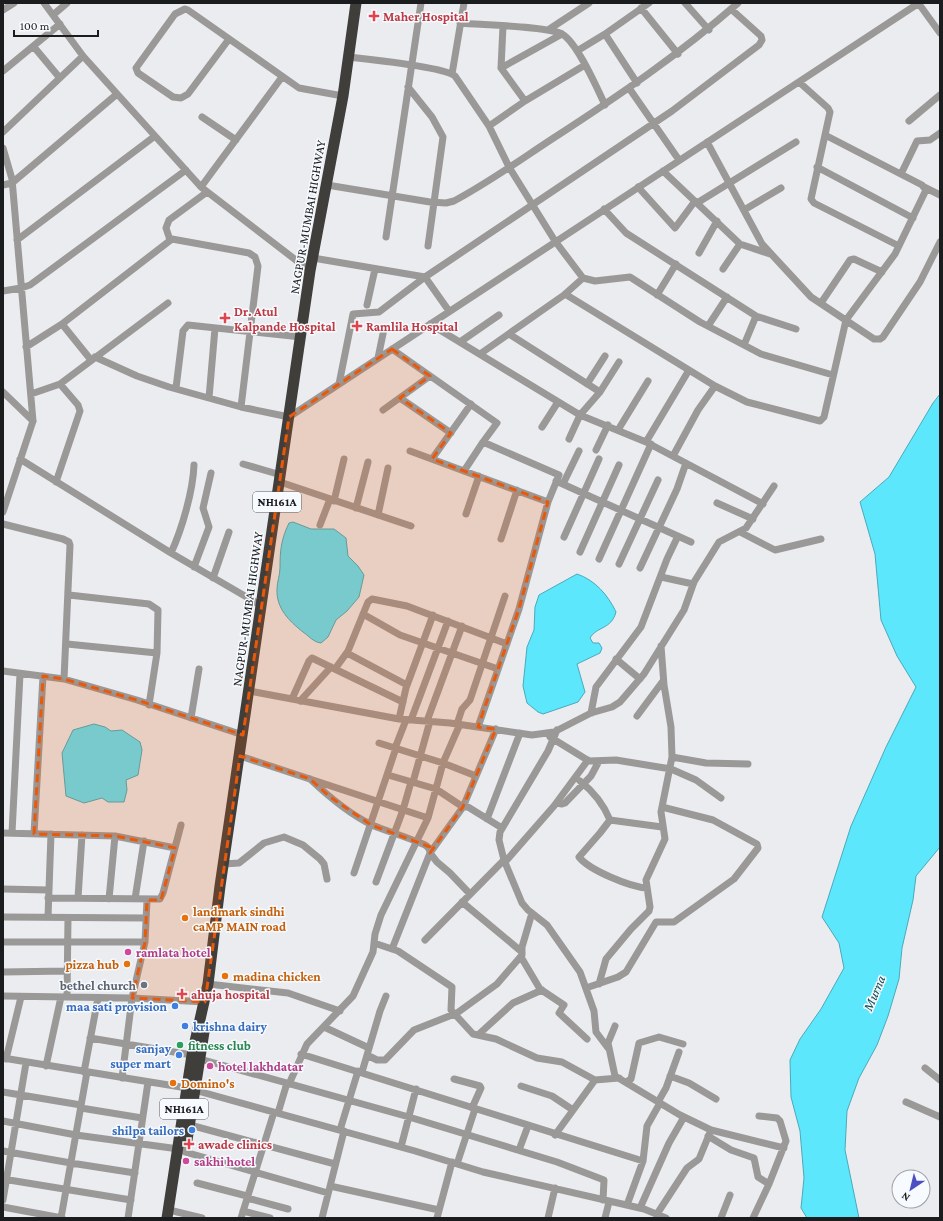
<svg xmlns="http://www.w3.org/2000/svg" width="943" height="1221" font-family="'Crimson Pro',serif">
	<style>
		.water { fill: #5de7fd; stroke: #49aaba }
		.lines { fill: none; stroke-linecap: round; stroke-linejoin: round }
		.minor { stroke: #9a9998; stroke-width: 7 }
		.highway { stroke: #403e3b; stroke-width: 11 }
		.marked { fill: #e8590c; fill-opacity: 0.2; stroke: #e8590c; stroke-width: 3; stroke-dasharray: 8 5; stroke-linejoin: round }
		.health-dot { fill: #e0444e; stroke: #f7fafe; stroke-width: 1.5 }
		.food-dot { fill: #e8710a; stroke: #f7fafe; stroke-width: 1.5 }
		.hotel-dot { fill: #d1479c; stroke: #f7fafe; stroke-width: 1.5 }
		.worship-dot { fill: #6b7280; stroke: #f7fafe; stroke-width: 1.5 }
		.shop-dot { fill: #3f7fe0; stroke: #f7fafe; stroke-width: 1.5 }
		.leisure-dot { fill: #2e9e5b; stroke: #f7fafe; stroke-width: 1.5 }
		.labels { text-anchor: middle; stroke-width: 3; stroke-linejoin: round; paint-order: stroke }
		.shield { fill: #f7fafe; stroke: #5d5f60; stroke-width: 1 }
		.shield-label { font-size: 12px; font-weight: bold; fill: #1b1c1d }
		.health-label { font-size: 13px; font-weight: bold; fill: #be3a42; stroke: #f7fafe; text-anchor: start }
		.street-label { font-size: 13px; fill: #1b1c1d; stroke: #f7fafe }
		.food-label { font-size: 13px; font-weight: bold; fill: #c56008; stroke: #f7fafe; text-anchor: start }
		.hotel-label { font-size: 13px; font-weight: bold; fill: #b23c85; stroke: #f7fafe; text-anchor: start }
		.worship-label { font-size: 13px; font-weight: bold; fill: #5b616d; stroke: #f7fafe; text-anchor: end }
		.shop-label { font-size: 13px; font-weight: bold; fill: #366cbe; stroke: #f7fafe; text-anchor: end }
		.leisure-label { font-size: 13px; font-weight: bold; fill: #27864d; stroke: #f7fafe; text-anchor: start }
		.water-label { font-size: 14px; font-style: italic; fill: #0e4c55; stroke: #f7fafe }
	</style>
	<rect width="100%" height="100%" fill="#eaecf0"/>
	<path class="water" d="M940 394V847L916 876 913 900 902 948 899 979 888 1016 877 1045 859 1078 847 1111 845 1150 859 1218H807L801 1208 804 1178 800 1131 791 1097 790 1060 800 1039 821 1009 844 968 839 943 822 917 851 826 886 747 916 687 897 656 881 620 875 554 860 502 889 477 933 403Z
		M293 522 311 529H334L346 538 348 556 358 566 364 575 359 597 347 611 336 620 328 637 321 643C313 642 309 636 303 632 289 621 276 608 277 589 277 582 280 575 280 568 280 550 281 540 289 523Z
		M577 574C595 580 608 595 616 612 611 630 597 626 590 638L593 643H599L602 648 600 653 577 664 585 692 578 702 543 714 538 712 527 703 523 686 527 647 534 630 535 607 539 595Z
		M94 724 105 727 111 731 122 730 140 742 142 750 138 775 126 780 127 790 124 802H108L102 798 84 803 66 796 62 753 73 730Z"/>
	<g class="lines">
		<path class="minor" d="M44 3 83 56 201 187 310 271
			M685 3 709 30
			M919 4 940 33
			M641 8 678 54
			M3 10 14 3
			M53 15 67 3
			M460 23C480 25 549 26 562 34 577 42 597 88 605 105
			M503 26 501 68 525 101
			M548 30 589 3
			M605 34 637 83
			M229 39 188 94 181 98 173 97 138 73 136 68 175 14 185 9 188 10 299 88 343 96
			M34 47 59 77
			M577 51 605 34 649 3
			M348 57C366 59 445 67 455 76L489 126 509 167 555 241 583 278 564 295 480 354
			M501 68 562 34
			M3 71 60 24
			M452 74 464 3
			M799 82 828 108 830 112 811 199 814 203 899 246
			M408 87 432 117 443 137 428 246
			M629 88 679 160
			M202 117 236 140
			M909 121 940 95
			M489 126 525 101 585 65
			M3 132 83 56
			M707 142 762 244 811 297 874 339H880L883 337 920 282 940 242
			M3 148 12 179 33 421 3 512
			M817 167 913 218
			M663 171 740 244 770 254
			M901 174 917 141 930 140 940 133
			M3 185 12 183 117 94
			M327 185 430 202 446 203 454 201C488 183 520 160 552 139 617 97 680 54 738 3
			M201 187 282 77
			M638 187 675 228 695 201
			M924 187 940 195
			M697 203 796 142
			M604 209 626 233 756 316 796 329
			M744 210 781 188
			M386 237 421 3
			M17 240 155 136
			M170 240 166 228 169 220 207 192
			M699 253 717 221
			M313 258 425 277 449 311
			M723 269 740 244
			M583 278 595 281 630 277 700 322 761 354 833 375
			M3 291 21 288 30 285 186 170
			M565 294 715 386 747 402 820 421 824 417 846 320 895 254 926 190 922 185 825 135
			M657 295 676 264
			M821 303 850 260 854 259 882 272
			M367 305 375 269
			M62 324 91 360
			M430 324 580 415 600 392 619 362
			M708 326 727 297
			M509 334 600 392
			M460 342 499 315
			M744 345 756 316
			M26 347 62 324 172 239 249 253 255 257 258 266 241 407
			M392 349 497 423 483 442 559 475 548 502 519 609 478 727
			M95 357 137 376 169 387 241 407 289 417 919 3
			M378 358 384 329
			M339 384 353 314 379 312 425 277 672 111 759 45 762 40 761 36 731 9
			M587 384 605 356
			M176 388 183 331 188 325 301 337
			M3 392 33 421
			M31 394 60 384 168 303
			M209 398 215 328
			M400 398 451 433
			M383 410 430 376
			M542 427 558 402
			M618 430 648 381
			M569 439 580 415 646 442 763 504
			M646 442 689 370
			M596 450 608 425
			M410 451 548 502
			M673 456 698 410 715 386
			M20 459 171 553 262 606
			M432 459 471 404
			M243 464 281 475
			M464 471 483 442
			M556 481 691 542
			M56 482 80 411 78 405 60 384
			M280 482 411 526
			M563 484 579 451
			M334 501 344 459
			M717 503 753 519
			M356 508 368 462
			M466 514 479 476
			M378 515 388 468
			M3 524 63 539 69 542 70 545 64 679
			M320 525 330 499
			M740 532 775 550 821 539
			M564 537 599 459
			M501 539 517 490
			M580 552 619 465
			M171 553C182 529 193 491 194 465
			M599 559 651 444
			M619 564 658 480
			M194 567 209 527 203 508 211 473
			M640 568 677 489 686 463
			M661 577 693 584
			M213 578 229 532
			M69 595 149 604 158 610 157 653 149 705
			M363 614 400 635 498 669
			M67 644 157 653
			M347 653 407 685
			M616 659 640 679
			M335 669 348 651 368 602 372 599 407 606 507 644
			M3 671 64 679 137 700 243 735
			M249 691 399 719 450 723 532 735 554 732 591 713 612 707 620 702 644 674 684 610 694 582 719 542 746 528 774 486
			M292 699 309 661 312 658 403 702
			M300 701 331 667
			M591 713 596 687 641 627 667 559 678 536
			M637 716 663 681
			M191 718 199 669
			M399 719 406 688 433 615
			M411 720 448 621
			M427 721 462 626
			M457 724 462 709 470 700 505 596
			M557 730 548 751 500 832 499 840 504 860 522 903 528 910 547 925 580 972 594 1011 596 1032 608 1048
			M550 737 589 761 616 760 671 769 696 780 721 798
			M379 743 443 763 476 776
			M395 748 406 720
			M240 756 428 818
			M672 757 706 763 748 764
			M388 775 436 789 463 807 496 729
			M310 779C328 796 349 814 372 825 386 831 401 835 415 841 422 844 430 845 430 853L392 949
			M580 781C594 792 603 803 610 820
			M413 782 430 721
			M557 803 562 804 565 803 591 776 599 761
			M487 819 520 733
			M3 833 115 836 175 848
			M12 833 20 674
			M34 834 43 676
			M505 862 554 806 588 760
			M224 864 239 863 264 843 284 837 303 845 320 859 324 864 327 879
			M354 873 396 748
			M376 882 403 810 411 782
			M647 888C630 887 589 870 579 857L600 833 610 820 662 827
			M3 889 48 890
			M470 894 450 873 437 862 430 853 463 807H468L502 828
			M48 898 160 899 163 893 181 825
			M78 898 82 835
			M109 899 115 836
			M135 899 144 841
			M462 902 522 952
			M3 917 146 918
			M48 917 51 834
			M425 940 504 860
			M3 942H145
			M374 943 398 951 452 987 451 1010 473 1034 496 1039 537 1058 562 1062 595 1080 619 1078
			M521 957 540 989 564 1005 559 1013 587 1039
			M3 972 67 971
			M208 984 288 993 340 1011
			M599 984 606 959 631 929 649 911 650 907 646 880 665 839 661 812 672 757 671 727 664 685 661 646
			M586 988 618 977 626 972 656 922H674L734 879 758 848 757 844 713 820 662 807
			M3 996 132 998 205 1002
			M67 997 68 918
			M615 1026 608 1043 615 1076 680 1115 711 1130 784 1148
			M324 1027 369 1048
			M478 1035 513 1003 542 990
			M90 1038 192 1055
			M301 1054 643 1161
			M367 1055 377 1060H385L414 1030 457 1013 497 984 522 955V947L532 913
			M3 1058 187 1088 415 1151 483 1172 644 1209 666 1218
			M6 1059 21 997
			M200 1059 409 1117 557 1162 604 1180 603 1200
			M46 1066 61 997
			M925 1068 940 1080
			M84 1072 98 998
			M362 1072 380 1011 386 996
			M670 1076 689 1083 716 1099
			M122 1078 132 998 145 942 147 900
			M454 1079 480 1086 481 1088 472 1108
			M626 1082 631 1079 639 1043 659 1037 683 1044
			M289 1084 307 1044 353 996 373 952 375 934 381 915 428 818 443 763 460 724
			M521 1086 552 1096 573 1110
			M3 1092 81 1105
			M658 1102 666 1088 679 1052
			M906 1102 940 1117
			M81 1108 142 1118
			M278 1113 287 1083
			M3 1121 76 1135 186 1150
			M190 1125 335 1164
			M340 1130 358 1071
			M555 1135 595 1080
			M708 1136 731 1150 754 1158 758 1177 769 1184
			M401 1147 416 1089
			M519 1150 528 1126
			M3 1151 71 1163 135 1173
			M185 1152 328 1193
			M457 1164 475 1109
			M3 1179 131 1200
			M197 1183 247 1196
			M330 1186 439 1210
			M247 1198 288 1209
			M3 1200 26 1063
			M627 1205 643 1161 647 1126 660 1103
			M3 1207 62 1218
			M640 1208 669 1143 684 1117
			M169 1210 202 1218
			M243 1211 270 1218
			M657 1214 687 1168 699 1159 711 1130
			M61 1218 87 1072
			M128 1218 148 1082
			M241 1218 274 1112
			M322 1218 344 1131
			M437 1218 452 1162
			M548 1218 555 1188
			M605 1218 609 1202
			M721 1218 730 1195
			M753 1218 769 1184 786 1141 780 1121 777 1118 759 1116"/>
		<path class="highway" d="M187 1140 204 1032
			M167 1218 192 1055 208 984 220 886 310 271 343 96 356 3"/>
	</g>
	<path class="marked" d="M392 349 430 376 400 398 451 433 432 459 548 502 519 609 478 727 496 729 463 807 430 853V847L371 825 330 797 310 779 240 756 205 1002 132 998 145 942 147 900H161L175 848 115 836 34 834 43 676 64 679 137 700 243 735 289 417Z"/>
	<g class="health-dot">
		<path d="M372 10h4v4h4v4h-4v4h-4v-4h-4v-4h4z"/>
		<path d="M223 312h4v4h4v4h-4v4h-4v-4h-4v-4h4z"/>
		<path d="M355 320h4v4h4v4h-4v4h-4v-4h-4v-4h4z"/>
		<path d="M180 988h4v4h4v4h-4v4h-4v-4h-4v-4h4z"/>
		<path d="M187 1138h4v4h4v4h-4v4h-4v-4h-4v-4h4z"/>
	</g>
	<g class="food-dot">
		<circle cx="185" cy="918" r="4"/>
		<circle cx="127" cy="964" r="4"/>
		<circle cx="225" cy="976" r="4"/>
		<circle cx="173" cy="1083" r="4"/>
	</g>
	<g class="hotel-dot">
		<circle cx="128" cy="952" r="4"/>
		<circle cx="210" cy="1066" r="4"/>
		<circle cx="186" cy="1161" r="4"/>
	</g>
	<circle class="worship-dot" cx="144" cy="985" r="4"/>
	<g class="shop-dot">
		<circle cx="175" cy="1006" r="4"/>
		<circle cx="185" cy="1026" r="4"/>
		<circle cx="179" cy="1055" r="4"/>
		<circle cx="192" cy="1130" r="4"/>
	</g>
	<circle class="leisure-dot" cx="180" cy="1045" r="4"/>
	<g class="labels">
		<g class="shield">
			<rect x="253" y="492" width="48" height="20" rx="3"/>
			<rect x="160" y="1099" width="48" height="20" rx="3"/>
		</g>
		<g class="shield-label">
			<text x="277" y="506">NH161A</text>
			<text x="184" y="1113">NH161A</text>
		</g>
		<g class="health-label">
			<text x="383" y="21">Maher Hospital</text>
			<text x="234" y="316">Dr. Atul<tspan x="234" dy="15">Kalpande Hospital</tspan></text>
			<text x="366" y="331">Ramlila Hospital</text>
			<text x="191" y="999">ahuja hospital</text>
			<text x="198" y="1149">awade clinics</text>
		</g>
		<g class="street-label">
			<text transform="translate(307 217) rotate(-80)" y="5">NAGPUR-MUMBAI HIGHWAY</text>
			<text transform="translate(247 609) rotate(-82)" y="5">NAGPUR-MUMBAI HIGHWAY</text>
		</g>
		<g class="food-label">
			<text x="193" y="916">landmark sindhi<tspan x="193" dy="15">caMP MAIN road</tspan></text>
			<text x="119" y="969" text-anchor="end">pizza hub</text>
			<text x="233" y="981">madina chicken</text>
			<text x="181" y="1088">Domino's</text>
		</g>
		<g class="hotel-label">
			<text x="136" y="957">ramlata hotel</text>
			<text x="218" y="1071">hotel lakhdatar</text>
			<text x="194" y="1166">sakhi hotel</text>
		</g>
		<g class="worship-label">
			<text x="136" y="990">bethel church</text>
		</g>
		<g class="shop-label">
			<text x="167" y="1011">maa sati provision</text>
			<text x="193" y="1031" text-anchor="start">krishna dairy</text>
			<text x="171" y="1053">sanjay<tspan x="171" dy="15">super mart</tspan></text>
			<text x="184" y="1135">shilpa tailors</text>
		</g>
		<g class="leisure-label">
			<text x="188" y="1050">fitness club</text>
		</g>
		<g class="water-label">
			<text transform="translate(874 993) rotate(-67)" y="5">Murna</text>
		</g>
	</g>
	<rect width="943" height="1221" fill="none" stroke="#1b1c1d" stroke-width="8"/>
	<g transform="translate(911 1189) rotate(215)"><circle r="19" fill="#f7fafe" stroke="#9fa1a4"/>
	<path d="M0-3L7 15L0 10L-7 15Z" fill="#4c4ec4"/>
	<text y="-6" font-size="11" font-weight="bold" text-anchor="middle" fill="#1b1c1d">N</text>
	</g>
	<path d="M14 30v6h84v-6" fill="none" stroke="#1b1c1d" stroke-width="2"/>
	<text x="20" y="30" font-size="12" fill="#1b1c1d" stroke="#f7fafe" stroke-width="3" paint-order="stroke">100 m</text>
</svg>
